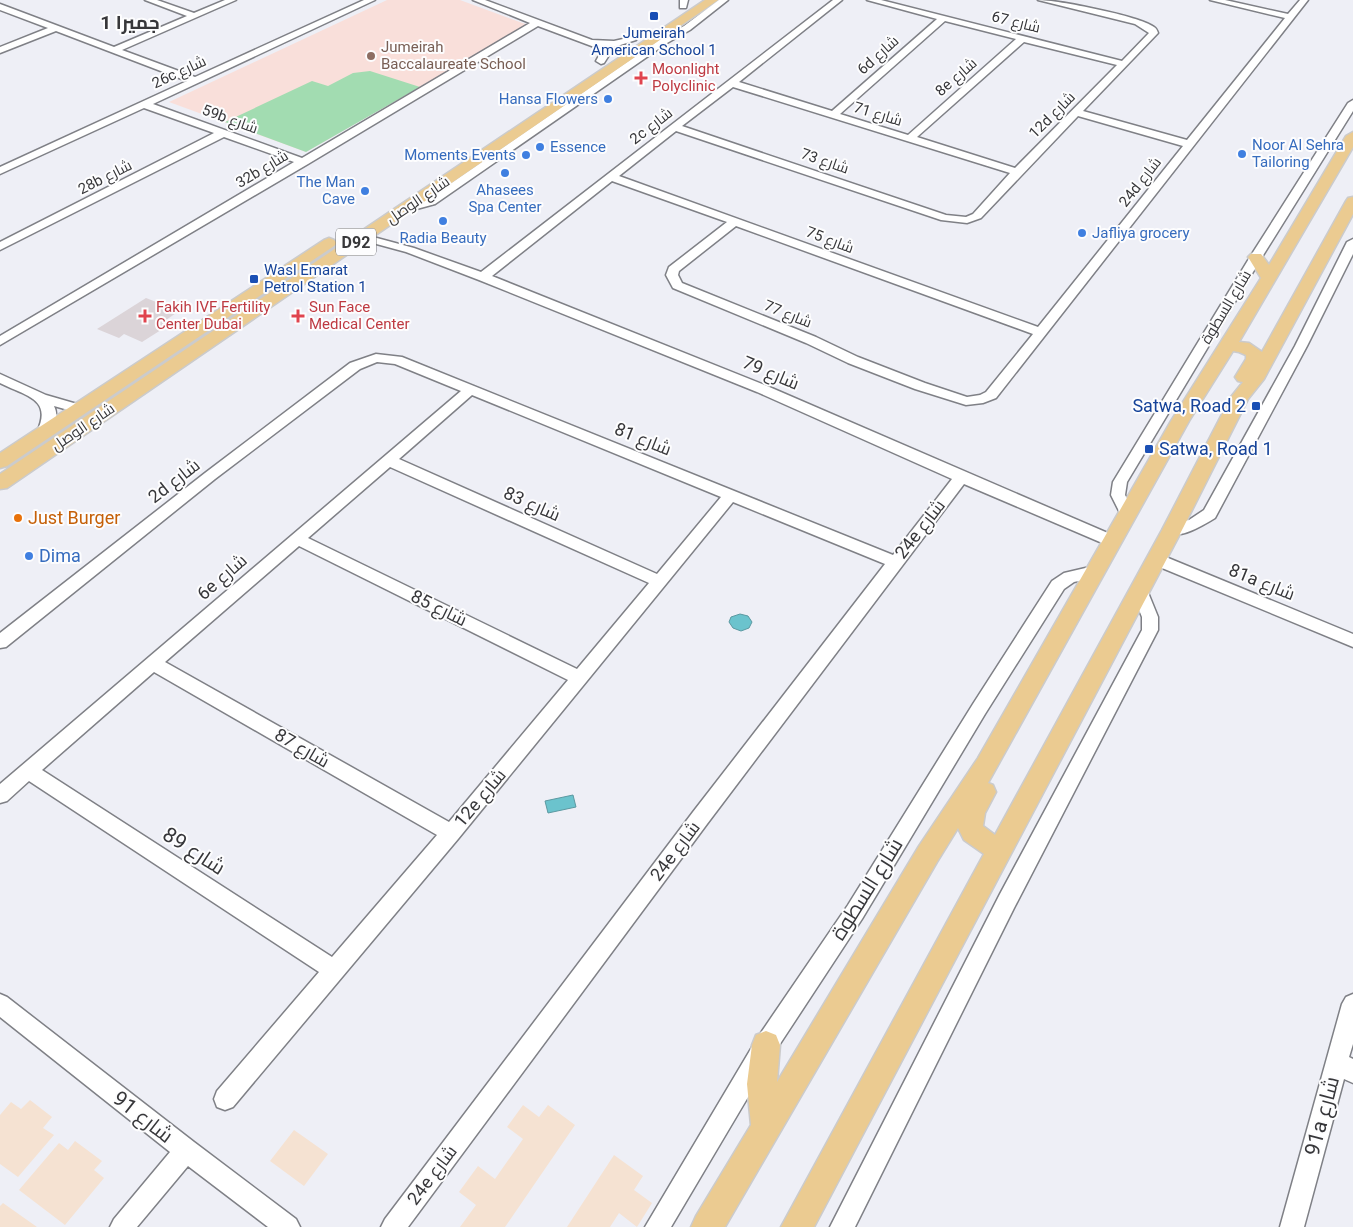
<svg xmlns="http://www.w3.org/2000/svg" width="1353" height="1227" font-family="Roboto,Cairo,sans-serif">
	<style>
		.industrial { fill: #f5e2d2 }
		.education { fill: #f9dfda }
		.green { fill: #a2dcb1 }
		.water { fill: #6bc3cd; stroke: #5b99a1 }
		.building { fill: #dbd4d8 }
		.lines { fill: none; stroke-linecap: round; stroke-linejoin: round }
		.minor-casing { stroke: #7f8086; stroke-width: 3 }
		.major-casing { stroke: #cbcbcc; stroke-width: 3 }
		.minor { fill: #fff; fill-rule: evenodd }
		.major { fill: #ebcb91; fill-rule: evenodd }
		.transit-dot { fill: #1a4fb4; stroke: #fdfdfe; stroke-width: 2 }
		.education-dot { fill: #8d6e63; stroke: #fdfdfe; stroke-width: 2 }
		.health-dot { fill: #e0444e; stroke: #fdfdfe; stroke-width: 2 }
		.shop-dot { fill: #3f7fe0; stroke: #fdfdfe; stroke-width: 2 }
		.food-dot { fill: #e8710a; stroke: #fdfdfe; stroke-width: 2 }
		.labels { text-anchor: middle; stroke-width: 4; stroke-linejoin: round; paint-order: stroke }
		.far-street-label { font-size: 15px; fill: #37373a; stroke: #fdfdfe }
		.far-transit-label { font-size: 15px; fill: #164399; stroke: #fdfdfe }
		.far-education-label { font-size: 15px; fill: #785e54; stroke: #fdfdfe; text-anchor: start }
		.far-health-label { font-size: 15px; fill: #be3a42; stroke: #fdfdfe; text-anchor: start }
		.far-shop-label { font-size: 15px; fill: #366cbe; stroke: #fdfdfe; text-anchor: end }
		.shield { fill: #fdfdfe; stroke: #727275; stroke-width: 1 }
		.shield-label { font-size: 16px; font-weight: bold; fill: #37373a }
		.street-label { font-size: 18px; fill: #37373a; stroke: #fdfdfe }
		.transit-label { font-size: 18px; fill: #164399; stroke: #fdfdfe; text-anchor: end }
		.food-label { font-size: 18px; fill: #c56008; stroke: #fdfdfe; text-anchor: start }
		.shop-label { font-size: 18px; fill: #366cbe; stroke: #fdfdfe; text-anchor: start }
		.far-district-label { font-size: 19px; font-weight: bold; fill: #37373a; stroke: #fdfdfe }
		.near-street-label { font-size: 21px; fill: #37373a; stroke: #fdfdfe }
	</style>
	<rect width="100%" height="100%" fill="#eeeff6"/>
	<path class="industrial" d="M30 1100 52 1117 43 1128 54 1135 18 1177 0 1164V1115L11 1102 21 1109Z
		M523 1105 539 1117 548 1105 575 1125 505 1227H460L476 1205 459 1192 478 1166 495 1179 523 1139 507 1127Z
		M294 1130 328 1154 304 1186 270 1161Z
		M75 1141 102 1161 94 1170 104 1178 65 1225 19 1190 59 1143 68 1150Z
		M614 1155 643 1176 634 1190 652 1203 637 1227 619 1213 610 1227H567Z
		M3 1203 37 1227H0V1206Z"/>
	<path class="education" d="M387 0H460L528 25 306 152 169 102Z"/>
	<path class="green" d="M370 71 420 87 306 152 225 122 312 81 328 86 353 73Z"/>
	<path class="water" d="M740 614 748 616 752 622 749 628 741 631 733 628 729 622 731 617Z
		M573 795 576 807 548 813 545 801Z"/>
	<path class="building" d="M146 298 179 311 166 320 172 323 142 342 124 334 119 338 97 329Z"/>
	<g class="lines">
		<g class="minor-casing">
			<path id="minor" d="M145 0H157L194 13 225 0H236L122 50 195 77 364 0H375L153 104 302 158 530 23 473 0H485L592 40 614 41 632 37 636 40 614 47 605 46 611 52 604 63 601 64 596 61 601 52 597 48 538 26 308 164 0 345V336L294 162 224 137 0 250V242L214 133 144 108 0 174V167L187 81 56 31 0 53V47L48 28 0 10V4L114 47 187 16Z
				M680 0H688L686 8H680Z
				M719 0H728L690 30 667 43 435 204 402 213 396 210 398 208 427 200 661 39 684 26Z
				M833 0H842L739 82 832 111 937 19 867 0H881L1122 61 1149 33 1135 24 1038 0C1057 0 1140 16 1154 27 1156 28 1157 30 1158 33L1083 111 1187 140 1285 18 1210 0H1225L1288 14 1300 0H1308L996 398 983 403 966 405 915 389 848 363 806 343 673 288 666 275 669 267 727 222 612 181 492 276 767 386 1117 537 1120 541 1117 545 1112 546 1107 545 964 484 707 824 408 1227H381L385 1219 693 812 885 564 733 502 458 839 233 1107 225 1110 217 1107 214 1099 217 1091 319 972 29 781 7 801 0 803V784L461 391 395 364 377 362 360 369 215 479 6 647 0 648V633L205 473 350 363 376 354 402 357 893 555 952 479 757 392 479 280 406 252 358 239 356 237 362 234 414 248 481 272ZM945 21 1016 39 908 135 840 114ZM1024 42 1117 65 1015 168 917 137ZM733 87 1010 173 973 214 966 217 946 215 682 126ZM1078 116 1183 146 1038 327 619 176 676 131 941 220 967 223 981 218ZM736 226 1033 334 986 392 980 395 967 397 925 383 858 357 816 337 682 283 678 275 679 271ZM472 395 721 497 657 574 399 459ZM390 467 649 583 577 669 308 538ZM299 546 568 680 449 822 165 662ZM154 672 437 835 332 957 42 770Z
				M1353 100V111L1262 257 1127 482 1125 495 1136 515 1133 519 1128 520 1123 519 1111 495 1113 482 1250 257 1348 103Z
				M1353 239V254L1307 346 1215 518C1202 526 1182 538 1167 534L1164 530 1167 526 1189 520 1204 510 1295 346 1347 242Z
				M0 374 46 395 84 406 86 409 84 412 79 413 54 406C59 416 55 426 49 435H39L37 432C53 398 25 396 0 383Z
				M1156 553 1353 634V647L1150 563 1148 559 1150 555Z
				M1094 566 1100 568 1102 572 1100 576 1074 582 1064 589 985 714 862 919 774 1053 671 1227H645L758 1037 848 905 973 704 1052 581 1064 573Z
				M1139 584 1145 586 1147 590 1158 617V630L1014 908 855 1227H830L1000 894 1142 630V617L1131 590 1133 586Z
				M0 994 7 997 194 1142 296 1219 300 1227H268L188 1166 137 1227H110L114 1219 170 1152 0 1017Z
				M1353 994V1044L1349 1057 1353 1059V1083L1344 1079 1304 1227H1280L1342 1004 1346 997Z"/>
		</g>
		<g class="major-casing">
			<path id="major" d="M705 0H718L7 488 0 489V474Z
				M1353 132V147L1239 342 1249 343 1262 352 1346 201 1348 198 1353 197V214L1264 379 1248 399 1182 530 814 1227H781L984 854 964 840 958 828 937 862 725 1227H691L696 1216 751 1125 747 1084 752 1045 756 1035 766 1031 776 1035 780 1045 777 1082 919 846 978 758 1171 421 1261 278 1248 257 1251 254H1261L1269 265 1346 136ZM1233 351 1239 352 1246 355V359L1235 377 1238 381 1243 382 1231 397 1162 530 995 835 983 826 985 813 996 792 993 785 988 783 1189 421Z
				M329 238 334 240 337 243 334 246 7 466 0 468V453L324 240Z"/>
		</g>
		<use href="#minor" class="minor"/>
		<use href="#major" class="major"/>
	</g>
	<g class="transit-dot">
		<rect x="649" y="11" width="10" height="10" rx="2.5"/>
		<rect x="249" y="274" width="10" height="10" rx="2.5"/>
		<rect x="1251" y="401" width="10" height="10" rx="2.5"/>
		<rect x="1144" y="444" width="10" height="10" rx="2.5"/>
	</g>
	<circle class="education-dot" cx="371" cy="56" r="5"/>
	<g class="health-dot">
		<path d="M638.5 70.5h5v5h5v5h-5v5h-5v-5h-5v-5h5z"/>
		<path d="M142.5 308.5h5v5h5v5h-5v5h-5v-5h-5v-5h5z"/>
		<path d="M295.5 308.5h5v5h5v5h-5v5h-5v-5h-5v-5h5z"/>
	</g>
	<g class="shop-dot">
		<circle cx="608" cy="99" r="5"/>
		<circle cx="540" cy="147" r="5"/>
		<circle cx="1242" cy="154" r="5"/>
		<circle cx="526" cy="155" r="5"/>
		<circle cx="505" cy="173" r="5"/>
		<circle cx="365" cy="191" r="5"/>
		<circle cx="443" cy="221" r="5"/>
		<circle cx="1082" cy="233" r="5"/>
		<circle cx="29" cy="556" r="5"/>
	</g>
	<circle class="food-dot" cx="18" cy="518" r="5"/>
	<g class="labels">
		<g class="far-street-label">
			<text transform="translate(1016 22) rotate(14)" y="5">شارع 67</text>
			<text transform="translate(878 55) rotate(-42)" y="5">6d شارع</text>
			<text transform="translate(179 72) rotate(-25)" y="5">26c شارع</text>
			<text transform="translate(956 77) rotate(-41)" y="5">8e شارع</text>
			<text transform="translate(878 114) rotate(17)" y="5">شارع 71</text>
			<text transform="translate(1052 115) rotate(-45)" y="5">12d شارع</text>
			<text transform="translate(230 119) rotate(20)" y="5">59b شارع</text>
			<text transform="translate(651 126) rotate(-38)" y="5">2c شارع</text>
			<text transform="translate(825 161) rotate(19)" y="5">شارع 73</text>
			<text transform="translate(262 169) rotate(-31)" y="5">32b شارع</text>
			<text transform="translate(105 177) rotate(-27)" y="5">28b شارع</text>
			<text transform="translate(1140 182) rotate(-52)" y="5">24d شارع</text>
			<text transform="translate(418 200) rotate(-34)" y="5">شارع الوصل</text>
			<text transform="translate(830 240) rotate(21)" y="5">شارع 75</text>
			<text transform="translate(1226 307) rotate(-59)" y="5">شارع السطوة</text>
			<text transform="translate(788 314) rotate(22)" y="5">شارع 77</text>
			<text transform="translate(83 427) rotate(-34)" y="5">شارع الوصل</text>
		</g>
		<g class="far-transit-label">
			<text x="654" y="38">Jumeirah<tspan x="654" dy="17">American School 1</tspan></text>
			<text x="264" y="275" text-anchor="start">Wasl Emarat<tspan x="264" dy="17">Petrol Station 1</tspan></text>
		</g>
		<g class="far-education-label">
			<text x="381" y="52">Jumeirah<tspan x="381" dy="17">Baccalaureate School</tspan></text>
		</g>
		<g class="far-health-label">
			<text x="652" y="74">Moonlight<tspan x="652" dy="17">Polyclinic</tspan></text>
			<text x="156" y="312">Fakih IVF Fertility<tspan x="156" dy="17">Center Dubai</tspan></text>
			<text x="309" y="312">Sun Face<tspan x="309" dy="17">Medical Center</tspan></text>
		</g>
		<g class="far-shop-label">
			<text x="598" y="104">Hansa Flowers</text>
			<text x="1252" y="150" text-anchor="start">Noor Al Sehra<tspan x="1252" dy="17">Tailoring</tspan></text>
			<text x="550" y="152" text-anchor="start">Essence</text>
			<text x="516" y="160">Moments Events</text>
			<text x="355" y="187">The Man<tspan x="355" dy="17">Cave</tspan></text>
			<text x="505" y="195" text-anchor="middle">Ahasees<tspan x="505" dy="17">Spa Center</tspan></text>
			<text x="1092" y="238" text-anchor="start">Jafliya grocery</text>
			<text x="443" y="243" text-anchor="middle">Radia Beauty</text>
		</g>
		<rect class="shield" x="336" y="228.5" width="40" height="27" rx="4"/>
		<g class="shield-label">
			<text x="356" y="248">D92</text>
		</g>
		<g class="street-label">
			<text transform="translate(771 373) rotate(23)" y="6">شارع 79</text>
			<text transform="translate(643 439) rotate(22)" y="6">شارع 81</text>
			<text transform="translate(174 481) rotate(-38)" y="6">2d شارع</text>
			<text transform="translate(532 504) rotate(24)" y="6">شارع 83</text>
			<text transform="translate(920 529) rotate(-52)" y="6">24e شارع</text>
			<text transform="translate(222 577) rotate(-41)" y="6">6e شارع</text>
			<text transform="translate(1262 582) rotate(22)" y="6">81a شارع</text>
			<text transform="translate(439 608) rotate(26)" y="6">شارع 85</text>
			<text transform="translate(302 748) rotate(30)" y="6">شارع 87</text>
			<text transform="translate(480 798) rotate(-50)" y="6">12e شارع</text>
			<text transform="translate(675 851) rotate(-53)" y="6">24e شارع</text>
			<text transform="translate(432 1175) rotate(-53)" y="6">24e شارع</text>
		</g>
		<g class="transit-label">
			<text x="1246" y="412">Satwa, Road 2</text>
			<text x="1159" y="455" text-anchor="start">Satwa, Road 1</text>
		</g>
		<g class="food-label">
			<text x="28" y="524">Just Burger</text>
		</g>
		<g class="shop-label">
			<text x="39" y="562">Dima</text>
		</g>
		<g class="far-district-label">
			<text x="130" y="29">جميرا 1</text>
		</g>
		<g class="near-street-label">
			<text transform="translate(194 851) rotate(33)" y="7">شارع 89</text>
			<text transform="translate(867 889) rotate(-58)" y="7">شارع السطوة</text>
			<text transform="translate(1322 1116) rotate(-75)" y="7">91a شارع</text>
			<text transform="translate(143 1117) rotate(38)" y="7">شارع 91</text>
		</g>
	</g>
</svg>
